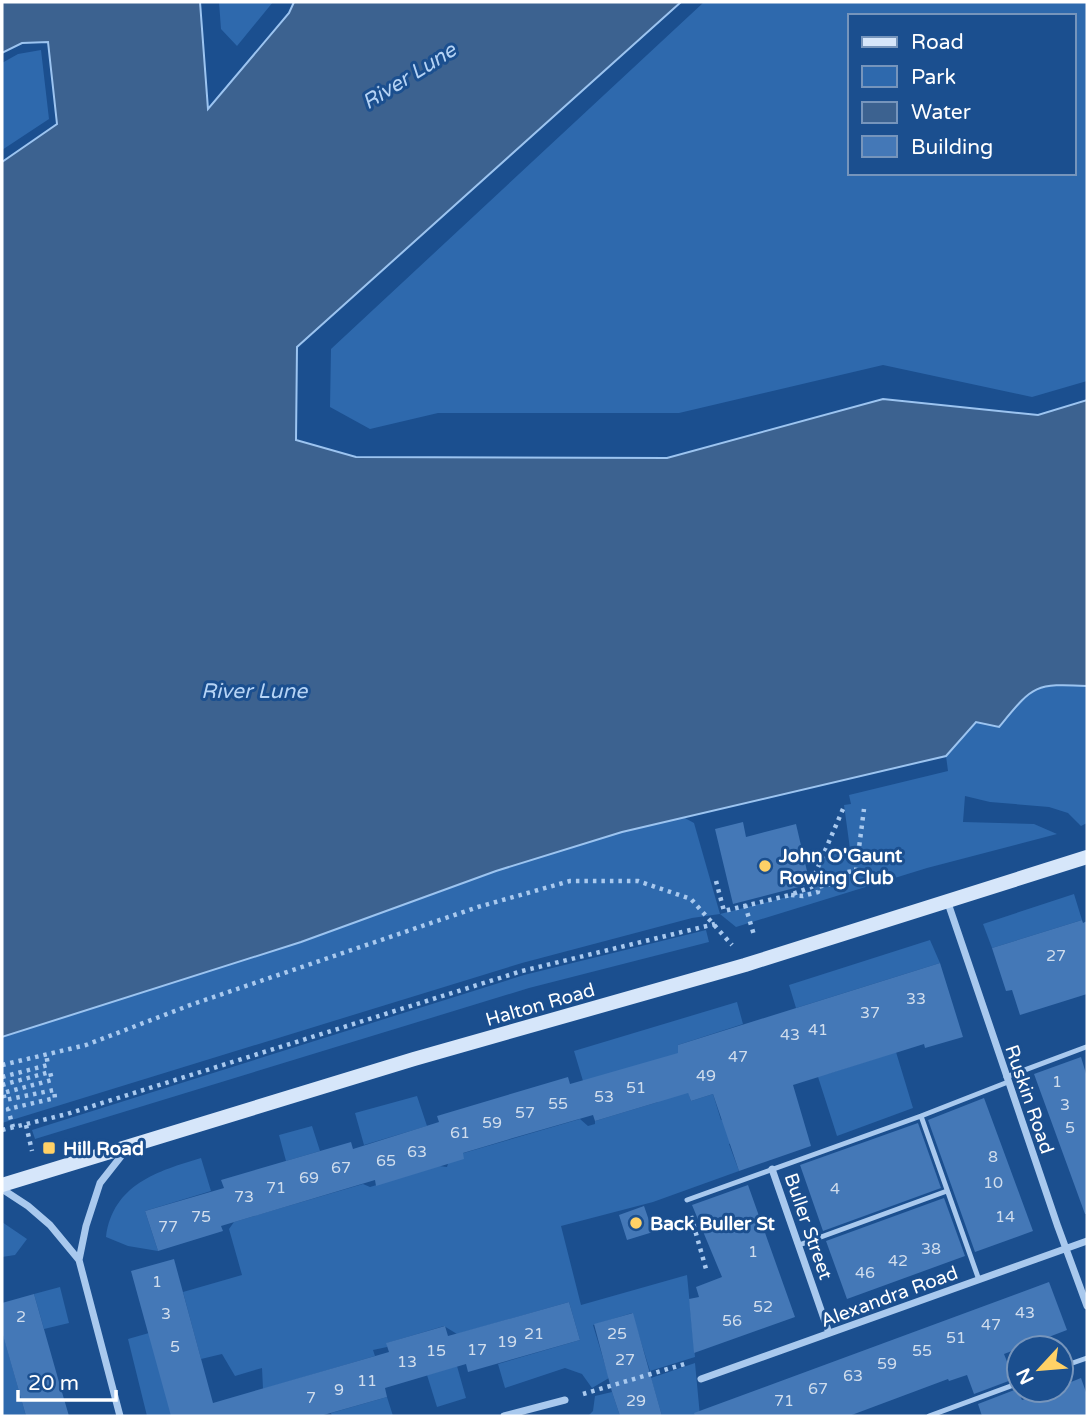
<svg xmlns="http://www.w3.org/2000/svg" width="1089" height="1418" font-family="'Varela Round',sans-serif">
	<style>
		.green { fill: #2e69ad; fill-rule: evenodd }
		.water { fill: #3c6290; stroke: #9cc4f0; stroke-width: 2 }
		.building { fill: #4478b7 }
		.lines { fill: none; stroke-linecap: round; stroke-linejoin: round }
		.path { stroke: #a9c9ee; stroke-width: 4.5; stroke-dasharray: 3.5 5; stroke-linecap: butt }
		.lane { stroke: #a9c9ee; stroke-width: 5 }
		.street { stroke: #a9c9ee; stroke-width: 7 }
		.secondary { stroke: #d6e6fa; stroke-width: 14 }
		.poi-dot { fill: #ffd166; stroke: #1b4f8f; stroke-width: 2.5 }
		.labels { text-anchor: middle; stroke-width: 6; stroke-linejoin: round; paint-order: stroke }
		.number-label { font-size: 16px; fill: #d0dded }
		.poi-label { font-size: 19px; font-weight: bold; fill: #fff; stroke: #1b4f8f; text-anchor: start }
		.street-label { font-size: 19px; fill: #fff; stroke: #1b4f8f }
		.water-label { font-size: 21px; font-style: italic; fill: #b5d3f5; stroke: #1b4f8f }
	</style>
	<rect width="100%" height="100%" fill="#1b4f8f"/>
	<path class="green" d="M219 2H273L237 46 221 29Z
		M704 2H1087V381L1032 397 883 365 679 413H438L370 429 330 407 331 349ZM849 16H1073V173H849Z
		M41 50 49 119 2 150V63L18 54Z
		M1050 684 1087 686V823L1081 826 1068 813 1049 807 990 802 965 796 963 822 1034 824 1057 834 927 868 736 927 720 914 692 918 522 963 2 1123V1037L301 942 496 871 622 832 683 817 694 823 720 914 814 890 821 858 850 849 844 805 851 804 849 795 948 771 946 756 976 722 999 727 1026 694Z
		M1074 894 1082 920 992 948 983 924Z
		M706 930 709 942 529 988 35 1139 32 1130 524 975Z
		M930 940 940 963 796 1008 789 985Z
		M737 1002 743 1024 678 1045 679 1065 691 1101 713 1094 721 1120 741 1114 749 1136 729 1144 739 1171 653 1202 561 1226 581 1305 687 1275 695 1357 650 1371 632 1313 593 1325 609 1378 592 1388 582 1374 565 1368 505 1388 498 1364 580 1340 569 1302 457 1334 444 1326 387 1343V1347L373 1350 375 1356 263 1389 262 1368 235 1376 222 1354 201 1359 183 1292 242 1275 229 1229 234 1222 363 1184 370 1187 439 1166 447 1167 450 1157 580 1119 588 1126 595 1124V1121L658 1102 583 1081 574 1051Z
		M819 1050 827 1074 896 1052 913 1108 837 1136 810 1052Z
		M417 1096 427 1126 364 1145 355 1113Z
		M312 1126 320 1151 286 1161 279 1135Z
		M201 1158 211 1191 145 1211 158 1251 128 1246 106 1237C113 1184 158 1171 201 1158Z
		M2 1222 27 1239 15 1255 2 1257Z
		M60 1287 69 1323 44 1329 34 1294Z
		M2 1331 26 1416H2Z
		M149 1333 194 1409 196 1416H147L128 1339Z
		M695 1363 700 1416H662L651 1378Z
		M457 1366 466 1398 437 1407 427 1375Z
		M612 1392 620 1416H588L593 1411 595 1396Z
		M387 1397 393 1416H332L331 1413Z"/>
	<path class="water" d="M2 2H200L208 109 289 13 294 2H681L297 347 296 440 356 457 667 458 883 399 1038 415 1087 400V686C1033 683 1033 686 999 727L976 722 946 756 622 832 496 871 301 942 2 1037V162L57 124 48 42 22 43 2 53Z"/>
	<path class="building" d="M743 822 746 837 796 824 810 884 733 904 715 829Z
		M1082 920 1083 923 1087 921V994L1020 1015 1012 990 1006 991 992 948Z
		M940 963 963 1037 925 1048 924 1044 793 1085 811 1146 739 1171 713 1094 691 1101 688 1093 595 1121 593 1115 513 1138 463 1153 464 1159 376 1186 375 1180 221 1226 223 1231 158 1251 145 1211 224 1188 221 1180 351 1142 353 1149 439 1122 437 1116 568 1077 570 1084 678 1053V1045Z
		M1081 1057 1087 1077V1214H1085L1034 1074Z
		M984 1098 1033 1231 975 1252 928 1120Z
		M918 1123 941 1188 823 1231 800 1165Z
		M748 1185 795 1317 694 1353 689 1299 699 1297 696 1287 722 1277 692 1205Z
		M944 1198 965 1256 847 1299 826 1241Z
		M644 1206 653 1232 627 1240 619 1215Z
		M174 1259 213 1403 389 1352 386 1343 445 1326 448 1336 569 1302 580 1340 468 1372 466 1364 385 1388 387 1397 320 1416H171L131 1271Z
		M1049 1282 1067 1330 1004 1354 1014 1379 974 1394 967 1375 949 1381 948 1379 849 1416H695L694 1413Z
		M34 1294 59 1382 69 1416H26L2 1332V1303Z
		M633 1313 649 1370 662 1416H620L612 1392 594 1324Z
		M1081 1378 1087 1395V1416H982L978 1404 1017 1389 1022 1400 1050 1390H1061V1386Z"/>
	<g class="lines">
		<path class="path" d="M843 809 812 881 814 886 790 895 803 896 818 892V887L842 881 847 872 856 871 864 809
			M716 881 724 911 790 895
			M745 905 754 935
			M2 1065 86 1045 193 1004 478 907 570 881H638L691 899 732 945
			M2 1077 48 1065 46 1054
			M2 1085 50 1072 52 1080 3 1093 5 1100 54 1090 55 1098 8 1109 13 1127
			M26 1125 32 1151
			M2 1130 67 1114 522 971 715 924
			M691 1216 706 1269
			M583 1394 688 1363"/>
		<path class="lane" d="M1006 1077 1086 1047
			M921 1116 1008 1082
			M687 1200 921 1116 979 1280
			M799 1245 947 1191
			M1061 1367 1087 1358
			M929 1416 1019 1383"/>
		<path class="street" d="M947 900 1058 1227 1087 1306
			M772 1169 829 1333
			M2 1189 28 1206 50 1225 79 1260 120 1416
			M79 1260 86 1226 100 1183 126 1150
			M701 1379 1087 1241
			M504 1416 565 1400"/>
		<path class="secondary" d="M2 1185 414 1059 745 965 1087 857"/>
	</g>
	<g class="poi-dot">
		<circle cx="765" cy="866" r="7"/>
		<rect x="42" y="1141" width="14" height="14" rx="3.5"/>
		<circle cx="636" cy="1223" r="7"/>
	</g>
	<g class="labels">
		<g class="number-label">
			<text x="1056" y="961">27</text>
			<text x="916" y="1004">33</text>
			<text x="870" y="1018">37</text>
			<text x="818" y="1035">41</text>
			<text x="790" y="1040">43</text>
			<text x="738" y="1062">47</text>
			<text x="706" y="1081">49</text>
			<text x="1057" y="1087">1</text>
			<text x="636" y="1093">51</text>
			<text x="604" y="1102">53</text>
			<text x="558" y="1109">55</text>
			<text x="1065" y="1110">3</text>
			<text x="525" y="1118">57</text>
			<text x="492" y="1128">59</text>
			<text x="1070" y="1133">5</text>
			<text x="460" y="1138">61</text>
			<text x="417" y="1157">63</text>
			<text x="993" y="1162">8</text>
			<text x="386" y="1166">65</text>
			<text x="341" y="1173">67</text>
			<text x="309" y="1183">69</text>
			<text x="993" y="1188">10</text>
			<text x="276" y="1193">71</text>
			<text x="835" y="1194">4</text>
			<text x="244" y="1202">73</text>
			<text x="201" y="1222">75</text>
			<text x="1005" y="1222">14</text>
			<text x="168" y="1232">77</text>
			<text x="931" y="1254">38</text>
			<text x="753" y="1257">1</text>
			<text x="898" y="1266">42</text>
			<text x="865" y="1278">46</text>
			<text x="157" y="1287">1</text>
			<text x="763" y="1312">52</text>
			<text x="1025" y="1318">43</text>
			<text x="166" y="1319">3</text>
			<text x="21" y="1322">2</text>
			<text x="732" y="1326">56</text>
			<text x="991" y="1330">47</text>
			<text x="534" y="1339">21</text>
			<text x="617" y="1339">25</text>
			<text x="956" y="1343">51</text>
			<text x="507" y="1347">19</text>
			<text x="175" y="1352">5</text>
			<text x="477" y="1355">17</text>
			<text x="436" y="1356">15</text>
			<text x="922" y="1356">55</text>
			<text x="625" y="1365">27</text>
			<text x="407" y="1367">13</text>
			<text x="887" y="1369">59</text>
			<text x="853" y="1381">63</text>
			<text x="367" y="1386">11</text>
			<text x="818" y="1394">67</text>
			<text x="339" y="1395">9</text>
			<text x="311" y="1403">7</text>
			<text x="636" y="1406">29</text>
			<text x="784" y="1406">71</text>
		</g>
		<g class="poi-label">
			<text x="779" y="862">John O'Gaunt<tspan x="779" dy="22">Rowing Club</tspan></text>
			<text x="63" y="1155">Hill Road</text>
			<text x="650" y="1230">Back Buller St</text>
		</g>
		<g class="street-label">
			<text transform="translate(540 1004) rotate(-16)" y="7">Halton Road</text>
			<text transform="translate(1030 1099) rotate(71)" y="7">Ruskin Road</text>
			<text transform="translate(809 1226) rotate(71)" y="7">Buller Street</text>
			<text transform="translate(889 1296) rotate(-20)" y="7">Alexandra Road</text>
		</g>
		<g class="water-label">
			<text transform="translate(409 76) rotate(-32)" y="7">River Lune</text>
			<text x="254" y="698">River Lune</text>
		</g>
	</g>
	<rect width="1089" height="1418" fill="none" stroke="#ffffff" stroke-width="7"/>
	<rect x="848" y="14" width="228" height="161" fill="#1b4f8f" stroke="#7695bc" stroke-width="2"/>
	<rect x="862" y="37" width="35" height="10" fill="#d6e6fa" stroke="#7695bc" stroke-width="2"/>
	<text x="911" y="49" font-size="21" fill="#ffffff">Road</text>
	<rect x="862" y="66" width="35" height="21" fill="#2e69ad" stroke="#7695bc" stroke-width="2"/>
	<text x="911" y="84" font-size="21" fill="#ffffff">Park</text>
	<rect x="862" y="102" width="35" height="21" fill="#3c6290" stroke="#7695bc" stroke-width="2"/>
	<text x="911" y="119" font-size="21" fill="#ffffff">Water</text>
	<rect x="862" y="136" width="35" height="21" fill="#4478b7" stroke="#7695bc" stroke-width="2"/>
	<text x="911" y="154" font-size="21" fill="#ffffff">Building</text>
	<g transform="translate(1040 1369) rotate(244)"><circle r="33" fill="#1b4f8f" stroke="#7695bc" stroke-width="2"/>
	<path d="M0-5L12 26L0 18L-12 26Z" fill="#ffd166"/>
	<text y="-10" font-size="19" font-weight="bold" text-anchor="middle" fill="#ffffff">N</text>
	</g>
	<path d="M18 1390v10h98v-10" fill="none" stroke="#ffffff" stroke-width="3.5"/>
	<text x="28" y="1390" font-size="21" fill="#ffffff" stroke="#1b4f8f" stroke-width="5" paint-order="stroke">20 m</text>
</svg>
